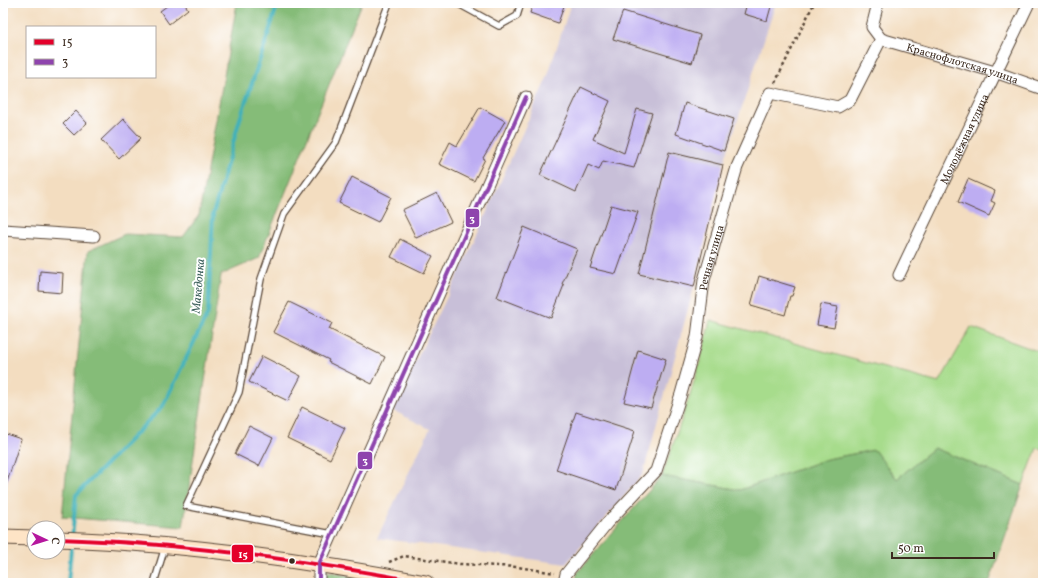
<svg xmlns="http://www.w3.org/2000/svg" width="1046" height="586" font-family="Vollkorn,serif">
	<style>
		.industrial { fill: #c8bfd8 }
		.green { fill: #a7dc8c; stroke: #718355 }
		.forest { fill: #85bc78; stroke: #60734b }
		.lines { fill: none; stroke-linecap: round; stroke-linejoin: round }
		.stream { stroke: #41b1ba; stroke-width: 4 }
		.building { fill: #bdadf2 }
		.lane-casing { stroke: #574536; stroke-width: 8 }
		.street-casing { stroke: #574536; stroke-width: 13 }
		.secondary-casing { stroke: #574536; stroke-width: 17 }
		.path { stroke: #574536; stroke-width: 2.5; stroke-dasharray: 3 3; stroke-linecap: butt }
		.lane { stroke: #fff; stroke-width: 5.5 }
		.street { stroke: #fff; stroke-width: 11 }
		.secondary { stroke: #fee4c6; stroke-width: 15 }
		.bus-1-casing { stroke: #fff; stroke-width: 7 }
		.bus-2-casing { stroke: #fff; stroke-width: 7 }
		.bus-1 { stroke: #e4002b; stroke-width: 4 }
		.bus-2 { stroke: #8e44ad; stroke-width: 4 }
		.bus-dot { fill: #3b2a1e; stroke: #fff; stroke-width: 1.5 }
		.labels { text-anchor: middle; stroke-width: 4; stroke-linejoin: round; paint-order: stroke }
		.street-label { font-size: 11px; fill: #3b2a1e; stroke: #fff }
		.water-label { font-size: 12px; font-style: italic; fill: #3d605c; stroke: #fff }
		.line-badge { stroke: #fff; stroke-width: 1.5 }
		.badge-label { font-size: 11px; text-anchor: middle; font-weight: bold; fill: #fff }
	</style>
	<rect width="100%" height="100%" fill="#fff"/>
	<filter id="ink" filterUnits="userSpaceOnUse"><feTurbulence type="fractalNoise" baseFrequency=".025" numOctaves="2"/><feDisplacementMap in="SourceGraphic" scale="8" xChannelSelector="R" yChannelSelector="G"/><feConvolveMatrix kernelMatrix="1 2 1 2 8 2 1 2 1" color-interpolation-filters="sRGB"/></filter>
	<filter id="wash" filterUnits="userSpaceOnUse"><feTurbulence type="fractalNoise" baseFrequency=".012" numOctaves="4" result="noise"/><feDisplacementMap in="SourceGraphic" scale="16" xChannelSelector="R" yChannelSelector="G"/><feGaussianBlur stdDeviation="0.9" result="paint"/><feColorMatrix in="noise" values="0 0 0 0 0 0 0 0 0 0 0 0 0 0 0 0 0 1.4 0 .05"/><feComposite in="paint" operator="in"/></filter>
	<g filter="url(#wash)">
		<rect width="100%" height="100%" fill="#f3ddc0"/>
		<path class="industrial" d="M571 3H776L723 165 694 287 643 474 566 564 377 538 430 429 392 410 468 254 547 78Z"/>
		<path class="green" d="M710 320 939 383 971 327 1043 353V450L1037 448 1023 485 934 448 897 479 874 450 827 459 740 490 662 476C680 424 699 374 710 320Z"/>
		<path class="forest" d="M237 3H362L259 258 221 275 183 527 62 517 88 251 125 234 183 237 199 215Z
			M934 448 1023 485 989 583H576L577 573 662 476 740 490 827 459 874 450 897 479Z
			M325 571 384 583H326Z"/>
		<g class="lines">
			<path class="stream" d="M68 583 76 495 163 406 208 313 213 214 239 122 265 44 278 3"/>
		</g>
		<g id="blocks">
			<path class="building" d="M171 3H184L188 9 169 24 160 11Z
				M533 3H565L558 23 530 13Z
				M747 3H772L767 21 744 14Z
				M623 11 700 35 692 63 613 39Z
				M581 87 610 101 593 139 624 153 637 109 652 113 634 168 603 161 599 170 588 165 576 192 540 175Z
				M685 103 734 119 724 151 676 134Z
				M480 107 505 121 483 158 485 159 474 181 439 164 450 142 457 146Z
				M76 111 87 123 74 135 63 124Z
				M123 119 141 138 119 159 101 140Z
				M669 152 723 165 694 287 639 274Z
				M352 177 391 197 378 222 339 203Z
				M968 179 995 191 991 201 995 203 989 216 958 202Z
				M437 193 451 222 416 238 402 210Z
				M611 205 638 212 616 274 590 268Z
				M524 227 577 249 562 284 564 285 551 318 497 297Z
				M400 239 433 256 424 273 391 257Z
				M40 271 63 273 62 293 39 291Z
				M759 276 795 287 792 296H790L785 315 751 305Z
				M289 302 332 323 329 329 385 357 372 384 328 362 329 360 273 332Z
				M821 304 838 307 834 328 817 325Z
				M638 350 666 359 651 408 624 402Z
				M262 356 301 376 288 401 249 382Z
				M302 407 345 428 330 459 287 438Z
				M576 412 635 431 616 490 556 470Z
				M249 426 273 438 259 466 235 454Z
				M3 433 21 439 5 488 3 487Z"/>
		</g>
	</g>
	<g filter="url(#ink)">
		<use href="#blocks" fill-opacity="0" stroke="#574536" stroke-width="1"/>
		<g class="lines">
			<g class="lane-casing">
				<path id="lane" d="M457 3 499 26 517 16 521 3
					M332 534 186 506 239 392 261 279 284 214 336 142 389 3
					M154 583 165 547"/>
			</g>
			<g class="street-casing">
				<g id="street">
					<path id="s1" d="M881 39 995 72 1043 89"/>
					<path d="M3 230 94 236"/>
					<path id="s2" d="M899 275 1029 3"/>
					<path d="M319 583V564L526 97"/>
					<path id="s3" d="M564 583 566 574 607 523 656 471 681 394 697 337 704 280 737 167 770 93 838 107 850 100 881 39 872 27 878 3"/>
				</g>
			</g>
			<g class="secondary-casing">
				<path id="secondary" d="M3 537 34 538
					M58 539C181 543 305 560 426 583"/>
			</g>
			<path class="path" d="M775 83 814 3
				M389 562 404 556 460 564 518 567 555 573"/>
			<use href="#lane" class="lane"/>
			<use href="#street" class="street"/>
			<use href="#secondary" class="secondary"/>
			<g class="bus-1-casing">
				<path id="bus-1" d="M58 539C181 543 305 560 426 583"/>
			</g>
			<g class="bus-2-casing">
				<path id="bus-2" d="M319 583V564L526 97"/>
			</g>
			<use href="#bus-1" class="bus-1"/>
			<use href="#bus-2" class="bus-2"/>
		</g>
	</g>
	<circle class="bus-dot" cx="292" cy="561" r="3.5"/>
	<g class="labels">
		<g class="street-label">
			<text dy="4" stroke="none"><textPath href="#s1" startOffset="85">Краснофлотская улица</textPath></text>
			<text dy="4" stroke="none"><textPath href="#s2" startOffset="151">Молодёжная улица</textPath></text>
			<text dy="4" stroke="none"><textPath href="#s3" startOffset="367">Речная улица</textPath></text>
		</g>
		<g class="water-label">
			<text transform="translate(198 286) rotate(-85)" y="4">Македонка</text>
		</g>
	</g>
	<g class="line-badge">
		<rect x="465" y="208" width="15" height="20" rx="4" fill="#8e44ad"/>
		<rect x="357" y="451" width="16" height="19" rx="4" fill="#8e44ad"/>
		<rect x="231" y="544" width="23" height="19" rx="4" fill="#e4002b"/>
	</g>
	<g class="badge-label">
		<text x="472" y="222">3</text>
		<text x="365" y="464">3</text>
		<text x="243" y="558">15</text>
	</g>
	<rect width="1046" height="586" fill="none" stroke="#fff" stroke-width="16"/>
	<rect x="26" y="26" width="130" height="52" fill="#ffffff" stroke="#b1aaa5"/>
	<rect x="34" y="39" width="20" height="6" fill="#e4002b" stroke="#b1aaa5"/>
	<text x="62" y="46" font-size="12" fill="#3b2a1e">15</text>
	<rect x="34" y="59" width="20" height="6" fill="#8e44ad" stroke="#b1aaa5"/>
	<text x="62" y="66" font-size="12" fill="#3b2a1e">3</text>
	<g transform="translate(46 540) rotate(94)"><circle r="19" fill="#ffffff" stroke="#b1aaa5"/>
	<path d="M0-3L7 15L0 10L-7 15Z" fill="#b5179e"/>
	<text y="-6" font-size="11" font-weight="bold" text-anchor="middle" fill="#3b2a1e">С</text>
	</g>
	<path d="M892 552v6h102v-6" fill="none" stroke="#3b2a1e" stroke-width="2"/>
	<text x="898" y="552" font-size="12" fill="#3b2a1e" stroke="#ffffff" stroke-width="3" paint-order="stroke">50 m</text>
</svg>
